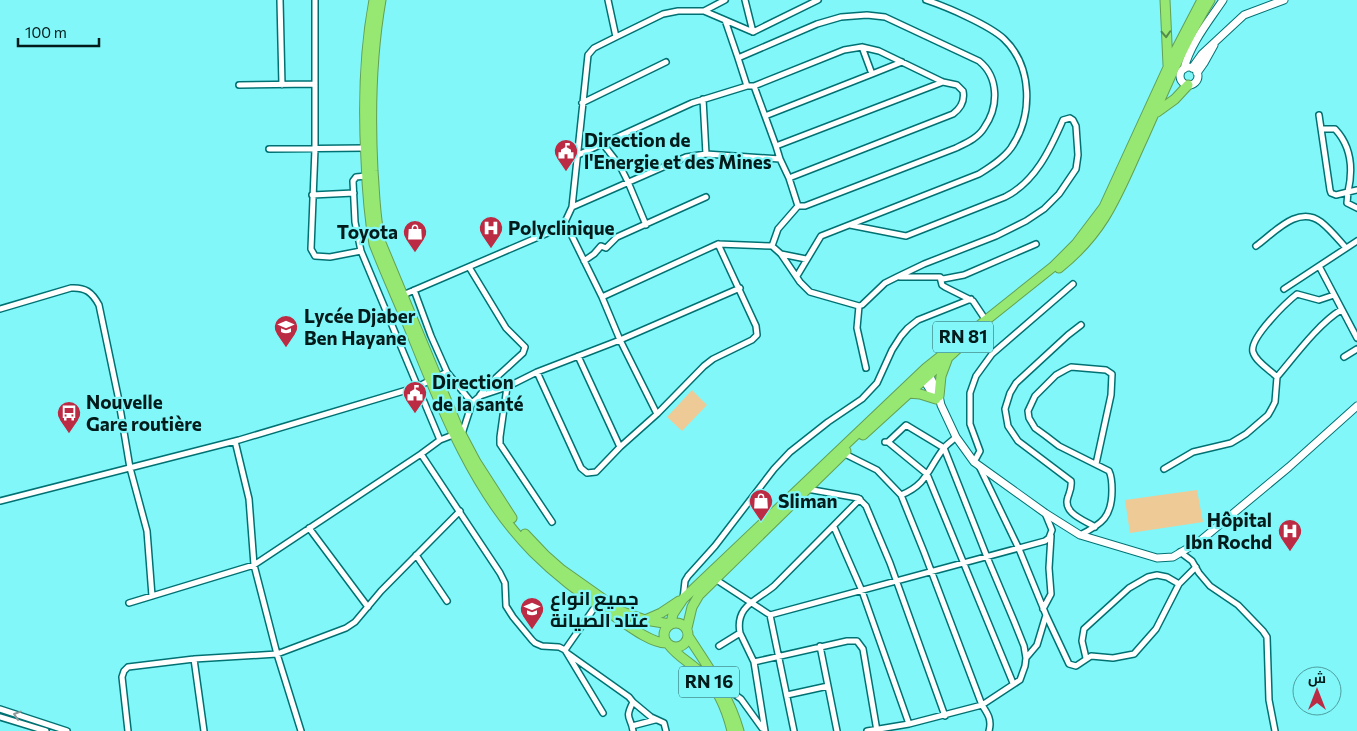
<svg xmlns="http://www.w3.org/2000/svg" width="1357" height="731" font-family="Commissioner,Cairo,sans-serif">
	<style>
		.green { fill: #eeca96 }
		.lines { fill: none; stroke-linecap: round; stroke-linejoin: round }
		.street-casing { stroke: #007173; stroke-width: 8 }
		.secondary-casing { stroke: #007173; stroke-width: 9 }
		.highway-casing { stroke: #62a053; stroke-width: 11 }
		.street { stroke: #fff; stroke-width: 5 }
		.secondary { stroke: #fff; stroke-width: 7 }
		.highway { stroke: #97e872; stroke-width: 9 }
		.oneway { stroke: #548b4a }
		.oneway2 { stroke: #8d9898 }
		.labels { text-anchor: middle; stroke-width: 4.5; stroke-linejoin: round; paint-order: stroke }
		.shield { fill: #81f7f9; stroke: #275c5d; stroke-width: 1 }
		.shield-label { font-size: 18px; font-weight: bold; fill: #011a1a }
		.poi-label { font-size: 19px; font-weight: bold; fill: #011a1a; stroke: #81f7f9; text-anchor: start }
	</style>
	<rect width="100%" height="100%" fill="#81f7f9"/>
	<path class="green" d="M692 390 707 405 682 431 667 417Z
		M1197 490 1203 522 1130 533 1125 500Z"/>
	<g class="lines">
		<g class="street-casing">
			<path id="street" d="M280 0 282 85
				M315 0V149L311 249 315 256 330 257 361 251
				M745 0 753 32
				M704 11 753 32 818 0
				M725 20 738 58 817 24 841 17 867 15 885 17 979 61C999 77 999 107 984 128 978 138 966 143 956 148L805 206H798
				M616 37 663 14 678 11H704L725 0
				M738 58 747 86
				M872 74 902 62
				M239 85 315 84
				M703 99 706 154
				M582 103 666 62
				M1319 115 1330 190 1331 193 1336 195 1348 192C1353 170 1352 147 1335 129H1321
				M765 116 872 74 862 47
				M603 144 620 166 628 182 646 225
				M776 146 754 86 844 50 862 47 879 51 943 82 957 85 963 91C965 101 961 108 953 114L789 178
				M269 149 365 148
				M578 155 692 103 747 86H754
				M780 159 776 146 943 82
				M366 176 356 177 353 181 355 222 361 251 440 440
				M1357 190 1348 192 1347 203 1357 208
				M312 195 354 193
				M572 207 686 157 706 154 780 159 789 178 798 206 778 229 772 246
				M565 222 602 297
				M1256 246C1273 234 1298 204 1321 222 1330 229 1338 239 1346 248
				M781 254 806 259
				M584 261 594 254 601 246 606 248 617 237 706 197
				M1319 266 1357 338
				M469 267 506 328 525 347 523 353 487 386 480 395
				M797 276 821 236 979 174C990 167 1003 159 1011 148 1033 116 1033 67 1004 39 989 25 947 7 926 0
				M900 277H940L943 279 964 275 1036 244
				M940 277 942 285 945 287 973 301 985 319
				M1284 289 1357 241
				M403 295 557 229 565 222 572 207 588 55 594 48 616 37 608 0
				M859 306 857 328 866 368
				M0 309 71 288C85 287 92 292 99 305L118 396 130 468 147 531 152 596
				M1081 325 1068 335 1016 383 1010 393 1005 409 1008 426 1018 441 1071 481C1072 487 1070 491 1068 497 1062 513 1084 520 1095 527
				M578 356 620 447
				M1344 357 1357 349
				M447 372 472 403
				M537 372 581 468 587 473 596 472 620 447 657 414 704 366 713 359 752 340 757 335 756 326 718 244
				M1277 377C1294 357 1319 323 1341 310
				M507 387 500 437V444L552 522
				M657 414 620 340 602 297 718 244 772 246 781 254 800 282 810 292 859 306 862 305 885 283 897 277 924 264 996 236 1026 221 1044 209 1059 194 1076 169 1078 155 1076 126 1073 120 1070 118 1063 120C1050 150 1035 182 1005 197L906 236 850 225
				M462 434 472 403 480 396 507 387 537 372 620 340 740 288
				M453 435 440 440 421 454 500 573 505 583 506 606 513 617 532 640 535 643 542 646 559 647 565 650 603 713
				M235 441 249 499 254 565 277 654 301 731
				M885 442H888L927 474 1013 683
				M843 453 877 470 901 495 924 552 982 705C988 714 992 720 989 731
				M974 462 980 451 970 424V393L976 376 992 354 1073 284
				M980 468 1019 549 1046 615 1037 645 1026 658
				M1164 469 1193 452 1231 443 1246 434 1268 415 1272 408 1275 402 1277 377C1270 370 1256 362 1253 352 1249 338 1287 302 1297 294L1319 300 1334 295
				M807 489 858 498 866 506 890 563 945 716
				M901 495C928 484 928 468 944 448 947 444 952 441 956 437
				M0 501 239 440 417 387 447 372 431 336 414 290
				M834 527 862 591 909 724
				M309 528 368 607
				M1080 535C1102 524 1112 517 1112 490 1112 483 1112 477 1109 471L1059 446 1046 436 1035 428 1029 418 1028 411 1035 396 1056 375 1065 370 1071 367 1106 370 1112 374 1111 395 1096 464
				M1180 552 1192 561 1199 573 1210 586 1238 605 1263 631 1267 637 1269 700 1275 731
				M416 555 447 601
				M715 579 770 615 1045 541 1049 538 1052 530 1045 513
				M683 599 685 581 688 576 715 546 774 469 790 452 828 422 862 399 877 383 892 350 901 336 908 328 918 320 971 299
				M129 603 254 565 421 454
				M1043 609 1051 594 1049 568 1051 536
				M770 615 794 731
				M1046 615 1069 664 1076 666 1091 656 1113 658 1134 654 1156 629 1179 584 1196 567
				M740 633 754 662 765 731
				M719 646 740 633C735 606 756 601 774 586L860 499
				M820 646 837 731
				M565 650 597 604
				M567 653 629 697 633 702C624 720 631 716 633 731
				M1086 658 1082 641 1084 629 1129 588 1148 577 1157 575 1167 577 1179 584
				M194 659 204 731
				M754 662 847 641H857L863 649 877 731
				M719 683 741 699 762 728
				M787 695 828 686
				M633 702 651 717 664 723 666 731
				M0 709 67 731
				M0 717 46 731
				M632 726 655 720
				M128 731 122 677 124 671 128 667 194 659 277 654 346 628 355 622 381 591 460 511
				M867 731 909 724 982 705 1020 680 1025 666 1026 658 1024 646 1014 621 987 557 944 448 906 425 888 442"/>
		</g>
		<g class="secondary-casing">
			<path id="secondary" d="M1180 76a9 9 0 1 1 18 0a9 9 0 1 1-18 0Z
				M1192 68 1202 54 1244 15 1284 0
				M1184 69C1190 44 1209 21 1223 0
				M1197 73 1204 63 1214 45
				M927 370 939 396 941 405 956 437 974 462 1045 513 1080 535 1157 558 1173 557 1200 541 1289 467 1357 406
				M922 377 936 399"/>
		</g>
		<g class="highway-casing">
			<path id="highway" d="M374 0C364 53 363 106 366 160 367 189 369 216 374 244 386 275 400 305 412 335 442 410 475 494 533 552 556 575 582 595 610 613 624 622 649 643 666 643
				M381 0C371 57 370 113 373 171 375 195 375 220 381 243L458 428 476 462 512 518
				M1165 0 1168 65
				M1157 112 1175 99 1188 85
				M1059 268C1104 232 1117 196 1140 145 1162 97 1182 45 1210 0
				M908 393 920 394 936 399
				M939 396 941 376 947 360
				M863 435 964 343
				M525 534 545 555 562 570 620 611 645 620 670 624
				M645 620 661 613 679 601
				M664 635a12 12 0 1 1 24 0a12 12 0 1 1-24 0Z
				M671 623 673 614 683 599 926 368 1054 266 1076 244 1104 207 1177 48 1202 0
				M687 628 692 607 699 595 846 451
				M688 636C708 667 729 695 739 731
				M669 645C679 658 693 664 704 676 719 690 727 711 732 731"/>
		</g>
		<use href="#street" class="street"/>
		<use href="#secondary" class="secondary"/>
		<use href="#highway" class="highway"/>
	</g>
	<defs><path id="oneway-chevron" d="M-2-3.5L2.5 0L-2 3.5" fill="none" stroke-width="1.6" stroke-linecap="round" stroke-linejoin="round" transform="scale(1.25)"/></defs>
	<use class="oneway" href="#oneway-chevron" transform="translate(1166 34) rotate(87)"/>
	<use class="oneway2" href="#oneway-chevron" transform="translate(17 715) rotate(-162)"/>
	<defs>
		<g id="civic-pin" transform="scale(1.25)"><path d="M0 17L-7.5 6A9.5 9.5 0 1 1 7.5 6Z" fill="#bc2b44" stroke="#81f7f9"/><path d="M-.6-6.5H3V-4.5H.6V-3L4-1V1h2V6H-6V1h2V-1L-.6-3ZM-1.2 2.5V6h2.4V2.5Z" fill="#fff"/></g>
		<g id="hospital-pin" transform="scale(1.25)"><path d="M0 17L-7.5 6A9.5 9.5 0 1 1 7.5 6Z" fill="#bc2b44" stroke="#81f7f9"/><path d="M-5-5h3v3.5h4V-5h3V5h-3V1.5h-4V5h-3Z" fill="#fff"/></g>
		<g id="shop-pin" transform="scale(1.25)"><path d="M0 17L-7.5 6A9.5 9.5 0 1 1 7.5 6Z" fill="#bc2b44" stroke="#81f7f9"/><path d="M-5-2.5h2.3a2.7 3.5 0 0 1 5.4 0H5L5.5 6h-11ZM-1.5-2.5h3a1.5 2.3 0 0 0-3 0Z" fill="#fff"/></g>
		<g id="school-pin" transform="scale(1.25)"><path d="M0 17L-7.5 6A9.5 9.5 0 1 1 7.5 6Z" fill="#bc2b44" stroke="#81f7f9"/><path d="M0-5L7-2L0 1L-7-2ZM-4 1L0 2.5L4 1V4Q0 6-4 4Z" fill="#fff"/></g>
		<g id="bus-pin" transform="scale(1.25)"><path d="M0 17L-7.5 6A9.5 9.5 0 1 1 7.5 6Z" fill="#bc2b44" stroke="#81f7f9"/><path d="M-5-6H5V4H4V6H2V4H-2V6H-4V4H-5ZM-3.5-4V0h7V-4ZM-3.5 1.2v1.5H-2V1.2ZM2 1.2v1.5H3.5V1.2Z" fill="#fff"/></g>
	</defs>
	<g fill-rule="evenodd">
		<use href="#civic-pin" x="566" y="151"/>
		<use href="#hospital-pin" x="491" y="228"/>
		<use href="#shop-pin" x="415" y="232"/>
		<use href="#school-pin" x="286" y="327"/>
		<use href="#civic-pin" x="415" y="393"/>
		<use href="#bus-pin" x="69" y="413"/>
		<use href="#shop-pin" x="761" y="501"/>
		<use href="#hospital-pin" x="1290" y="531"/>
		<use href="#school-pin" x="532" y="609"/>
	</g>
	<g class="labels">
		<g class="shield">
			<rect x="933" y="321.5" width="60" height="31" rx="4"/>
			<rect x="679" y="666.5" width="60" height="31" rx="4"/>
		</g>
		<g class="shield-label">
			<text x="963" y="343">RN 81</text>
			<text x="709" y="688">RN 16</text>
		</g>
		<g class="poi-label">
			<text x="584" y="147">Direction de<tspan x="584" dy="22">l'Energie et des Mines</tspan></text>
			<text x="508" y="235">Polyclinique</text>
			<text x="398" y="239" text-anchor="end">Toyota</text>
			<text x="304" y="323">Lycée Djaber<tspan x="304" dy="22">Ben Hayane</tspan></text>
			<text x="432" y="389">Direction<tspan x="432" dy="22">de la santé</tspan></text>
			<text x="86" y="409">Nouvelle<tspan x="86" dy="22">Gare routière</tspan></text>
			<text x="778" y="508">Sliman</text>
			<text x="1272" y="527" text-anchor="end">Hôpital<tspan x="1272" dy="22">Ibn Rochd</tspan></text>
			<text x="550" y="605">جميع انواع<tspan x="550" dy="22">عتاد الصيانة</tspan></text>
		</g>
	</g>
	<g transform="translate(1317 691)"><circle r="24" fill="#81f7f9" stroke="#4e9fa0"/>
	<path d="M0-4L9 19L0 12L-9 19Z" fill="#bc2b44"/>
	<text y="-8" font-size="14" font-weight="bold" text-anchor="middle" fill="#011a1a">ش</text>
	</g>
	<path d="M18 38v8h81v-8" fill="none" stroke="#011a1a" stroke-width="2.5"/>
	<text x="25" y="38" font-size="15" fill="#011a1a" stroke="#81f7f9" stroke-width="4" paint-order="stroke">100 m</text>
</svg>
